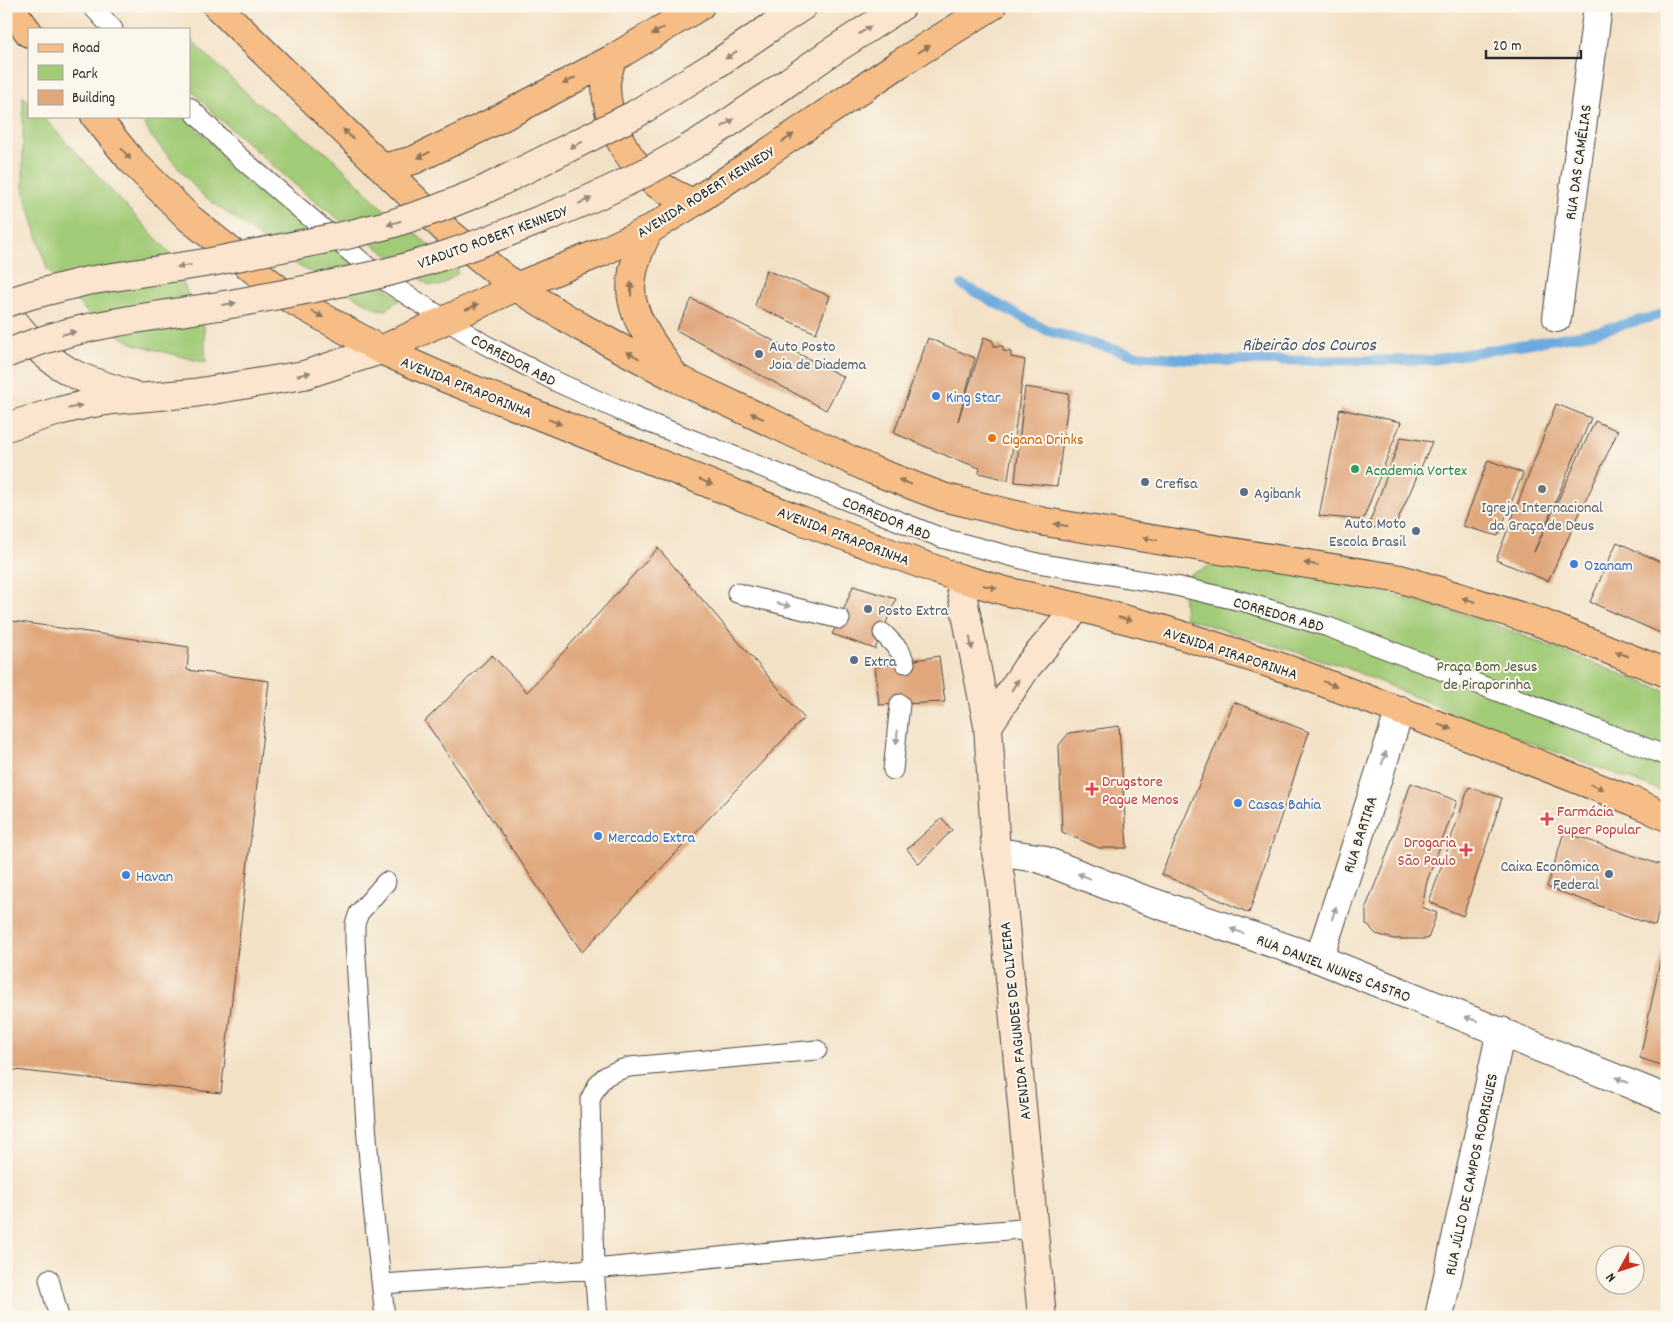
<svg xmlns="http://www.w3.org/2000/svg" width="1673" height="1323" font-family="Dekko,sans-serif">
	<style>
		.green { fill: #a2cb77; stroke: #667b51 }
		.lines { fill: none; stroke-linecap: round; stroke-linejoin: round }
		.stream { stroke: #6baade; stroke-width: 10 }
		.building { fill: #e0a77d }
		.service-casing { stroke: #494642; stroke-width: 21 }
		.minor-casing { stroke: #494642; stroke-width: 30 }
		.secondary-casing { stroke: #494642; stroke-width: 30 }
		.primary-casing { stroke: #494642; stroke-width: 30 }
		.service { stroke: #fff; stroke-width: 19 }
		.minor { stroke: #fff; stroke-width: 28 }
		.secondary { stroke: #fbe5cf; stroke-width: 28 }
		.primary { stroke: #f6be86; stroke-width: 28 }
		.secondary-bridge-casing { stroke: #494642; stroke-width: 30; stroke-linecap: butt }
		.secondary-bridge { stroke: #fbe5cf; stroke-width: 28 }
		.oneway { fill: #93887d }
		.oneway2 { fill: #907458 }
		.oneway3 { fill: #a0a0a0 }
		.service-dot { fill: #5c6f8a; stroke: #fbf7ec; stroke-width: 2 }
		.shop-dot { fill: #3f7fe0; stroke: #fbf7ec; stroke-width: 2 }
		.food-dot { fill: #e8710a; stroke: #fbf7ec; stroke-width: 2 }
		.leisure-dot { fill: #2e9e5b; stroke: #fbf7ec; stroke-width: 2 }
		.worship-dot { fill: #6b7280; stroke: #fbf7ec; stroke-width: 2 }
		.health-dot { fill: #e0444e; stroke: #fbf7ec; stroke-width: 2 }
		.labels { text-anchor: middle; stroke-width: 4; stroke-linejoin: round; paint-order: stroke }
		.street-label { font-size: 16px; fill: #2b2b2b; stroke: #fbf7ec }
		.service-label { font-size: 16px; fill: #4e5e75; stroke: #fbf7ec; text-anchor: start }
		.shop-label { font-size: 16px; fill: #366cbe; stroke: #fbf7ec; text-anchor: start }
		.food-label { font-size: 16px; fill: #c56008; stroke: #fbf7ec; text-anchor: start }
		.leisure-label { font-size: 16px; fill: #27864d; stroke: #fbf7ec; text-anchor: start }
		.worship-label { font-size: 16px; fill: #5b616d; stroke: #fbf7ec }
		.park-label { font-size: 16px; fill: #4f5b42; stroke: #fbf7ec }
		.health-label { font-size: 16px; fill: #be3a42; stroke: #fbf7ec; text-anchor: start }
		.water-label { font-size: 18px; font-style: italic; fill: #41576a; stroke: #fbf7ec }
	</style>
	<rect width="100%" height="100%" fill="#fbf7ec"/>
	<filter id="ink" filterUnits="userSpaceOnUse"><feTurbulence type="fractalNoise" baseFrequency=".02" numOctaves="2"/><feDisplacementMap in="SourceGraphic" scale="10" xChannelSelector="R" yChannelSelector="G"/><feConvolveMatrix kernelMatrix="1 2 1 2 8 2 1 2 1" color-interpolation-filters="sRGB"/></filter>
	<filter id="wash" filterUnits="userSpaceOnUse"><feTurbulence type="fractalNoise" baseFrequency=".0096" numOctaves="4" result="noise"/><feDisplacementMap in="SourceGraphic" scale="20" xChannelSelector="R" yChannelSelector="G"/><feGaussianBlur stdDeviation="1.12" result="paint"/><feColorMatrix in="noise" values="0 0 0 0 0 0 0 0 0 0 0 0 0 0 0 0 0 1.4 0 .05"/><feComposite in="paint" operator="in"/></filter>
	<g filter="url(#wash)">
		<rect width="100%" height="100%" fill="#f3e1c6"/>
		<path class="green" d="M189 38 255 101 332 157 380 206 458 268 457 274 440 286 429 285 315 202 213 113 189 87Z
			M23 96 29 102V116H42L167 250 204 326 206 363 134 344 97 323 47 269 23 189Z
			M140 116H184L222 154 319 236 400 299 386 310 377 309 299 266 200 193 151 136Z
			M1227 559 1367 588 1486 621 1667 692V793L1469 720 1345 667 1185 618 1182 578Z"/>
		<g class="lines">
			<path class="stream" d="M962 285 1048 331 1135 355 1215 361 1432 360 1591 333 1667 313"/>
		</g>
		<g id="blocks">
			<path class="building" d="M766 270 830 296 816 333 755 306Z
				M692 299 844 377 826 410 676 330Z
				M984 337 993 341 994 346H1003V351L1011 352V357L1025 360 1008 480 979 473 980 468 947 456 894 433 928 338 975 358 958 421Z
				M1025 387 1069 394 1057 486 1015 482Z
				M1556 404 1591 418 1534 552 1595 421 1618 431 1548 581 1496 560Z
				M1340 409 1401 422 1363 520 1319 516Z
				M1401 437 1432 442 1394 529 1368 527Z
				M1488 460 1523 473 1498 536 1463 526Z
				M1617 542 1667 565V636L1590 602Z
				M658 548 804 718 582 952 425 721 492 655 527 692Z
				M853 586 896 599 875 649 832 634 840 619Z
				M6 620 189 647 187 670 269 681 221 1093 6 1069Z
				M939 656 945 702 879 705 875 667Z
				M1234 702 1309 732 1249 913 1161 874Z
				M1119 726 1127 848H1099L1062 832 1059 745 1069 733Z
				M1411 783 1457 801 1427 881 1422 907 1437 913 1428 939H1394L1376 934 1366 924V907L1387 854Z
				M1469 787 1502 798 1463 916 1429 902Z
				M942 818 952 830 919 864 907 849Z
				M1564 832 1667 867V880L1655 926 1547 887Z
				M1666 932H1667V1067L1640 1058Z"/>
		</g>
	</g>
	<g filter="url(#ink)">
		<use href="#blocks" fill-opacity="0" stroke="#494642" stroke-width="1"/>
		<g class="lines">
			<g class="service-casing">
				<path id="service" d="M92 6 113 29
					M189 107 237 155 382 279 484 344 557 382 632 416 942 538 1037 563 1176 586 1245 602 1328 627 1667 756
					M737 593 840 619
					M883 633 900 651 905 663
					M893 770 900 704
					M49 1279 59 1317
					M383 1284 594 1269 958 1234 1034 1228
					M385 1317 373 1207 366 1125 355 941V924L359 913 386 882
					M598 1317 594 1269 590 1100C600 1077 605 1074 629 1067L817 1050"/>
			</g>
			<g class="minor-casing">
				<path id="minor" d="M1557 318 1598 6
					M996 852 1038 858 1137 897 1319 959 1667 1099
					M1319 959 1400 710
					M1439 1317 1501 1031"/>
			</g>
			<g class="secondary-casing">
				<path id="secondary" d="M771 27 803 6
					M828 54 902 6
					M6 311C25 337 48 362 78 376 95 383 114 389 133 395
					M6 427 59 411 88 404 113 400 194 393 304 375 381 350
					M959 578 988 726 996 852 1001 883 1042 1317
					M988 726 1027 667 1078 607"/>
			</g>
			<g class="primary-casing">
				<path id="primary" d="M9 6 29 33
					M217 6 449 233 516 287 581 327 676 378 872 470 943 497 1045 522 1401 579 1539 622 1667 673
					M612 59C610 67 606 77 606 85 606 119 624 156 649 178 662 189 678 196 693 203
					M95 116 130 159 189 218 289 298 381 350 440 376 803 521 959 578 1009 592 1078 607 1162 629 1287 669 1462 734 1635 802 1667 817
					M383 168 414 160 493 122 612 59 700 6
					M649 230C614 298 635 317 673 374
					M381 350 516 287 602 252 649 230 693 203 899 64 992 6"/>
			</g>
			<use href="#service" class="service"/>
			<use href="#minor" class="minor"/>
			<use href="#secondary" class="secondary"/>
			<use href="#primary" class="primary"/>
			<g class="secondary-bridge-casing">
				<path id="secondary-bridge" d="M6 303 31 295 87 281 211 262 347 235 391 224 437 209 484 190 634 115 715 65 771 27
					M6 354C79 322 158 317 236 303 281 295 326 286 371 276 425 264 476 245 527 225 581 204 634 181 684 151 734 122 780 87 828 54"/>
			</g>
			<use href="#secondary-bridge" class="secondary-bridge"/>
		</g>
		<defs><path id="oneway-solid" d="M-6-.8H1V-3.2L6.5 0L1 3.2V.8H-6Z" transform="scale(1.25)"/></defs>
		<g class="oneway">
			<use href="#oneway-solid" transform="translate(865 30) rotate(-33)"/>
			<use href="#oneway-solid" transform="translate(731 55) rotate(146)"/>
			<use href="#oneway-solid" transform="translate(728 123) rotate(-33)"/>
			<use href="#oneway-solid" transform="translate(576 145) rotate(154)"/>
			<use href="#oneway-solid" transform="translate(585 201) rotate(-23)"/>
			<use href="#oneway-solid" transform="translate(394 223) rotate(163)"/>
			<use href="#oneway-solid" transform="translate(184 266) rotate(172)"/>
			<use href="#oneway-solid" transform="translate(229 304) rotate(-8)"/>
			<use href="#oneway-solid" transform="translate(69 333) rotate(-13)"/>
			<use href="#oneway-solid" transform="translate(304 374) rotate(-14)"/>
			<use href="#oneway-solid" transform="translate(75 407) rotate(-13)"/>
			<use href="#oneway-solid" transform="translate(971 643) rotate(79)"/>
			<use href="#oneway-solid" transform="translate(1015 685) rotate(-57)"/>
		</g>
		<g class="oneway2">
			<use href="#oneway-solid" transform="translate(658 31) rotate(149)"/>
			<use href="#oneway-solid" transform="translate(924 49) rotate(-32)"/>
			<use href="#oneway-solid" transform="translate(569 81) rotate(152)"/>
			<use href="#oneway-solid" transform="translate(348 134) rotate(-136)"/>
			<use href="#oneway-solid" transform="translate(788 138) rotate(-34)"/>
			<use href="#oneway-solid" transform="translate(126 154) rotate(50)"/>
			<use href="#oneway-solid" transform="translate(424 155) rotate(154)"/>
			<use href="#oneway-solid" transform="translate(631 289) rotate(-90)"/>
			<use href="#oneway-solid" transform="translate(472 307) rotate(-24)"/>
			<use href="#oneway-solid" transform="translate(317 314) rotate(30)"/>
			<use href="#oneway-solid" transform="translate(633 355) rotate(-152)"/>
			<use href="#oneway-solid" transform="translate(757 416) rotate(-155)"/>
			<use href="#oneway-solid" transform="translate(555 422) rotate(22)"/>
			<use href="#oneway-solid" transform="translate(706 482) rotate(22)"/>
			<use href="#oneway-solid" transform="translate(905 482) rotate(-159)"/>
			<use href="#oneway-solid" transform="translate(1061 525) rotate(-171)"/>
			<use href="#oneway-solid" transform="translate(1150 539) rotate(-171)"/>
			<use href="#oneway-solid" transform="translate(1311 564) rotate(-171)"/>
			<use href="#oneway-solid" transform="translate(990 587) rotate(15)"/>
			<use href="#oneway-solid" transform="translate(1469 600) rotate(-163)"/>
			<use href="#oneway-solid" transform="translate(1125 619) rotate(15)"/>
			<use href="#oneway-solid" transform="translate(1622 654) rotate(-159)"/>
			<use href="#oneway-solid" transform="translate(1330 684) rotate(20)"/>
			<use href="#oneway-solid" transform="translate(1445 727) rotate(21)"/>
			<use href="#oneway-solid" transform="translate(1597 787) rotate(22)"/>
		</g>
		<g class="oneway3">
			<use href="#oneway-solid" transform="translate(784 605) rotate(14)"/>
			<use href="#oneway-solid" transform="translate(897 737) rotate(96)"/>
			<use href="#oneway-solid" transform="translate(1384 758) rotate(-72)"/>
			<use href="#oneway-solid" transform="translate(1084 876) rotate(-158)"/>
			<use href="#oneway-solid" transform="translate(1334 913) rotate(-72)"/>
			<use href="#oneway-solid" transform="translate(1237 931) rotate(-161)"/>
			<use href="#oneway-solid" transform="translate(1471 1019) rotate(-159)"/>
			<use href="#oneway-solid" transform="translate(1622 1080) rotate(-158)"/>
		</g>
	</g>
	<g class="service-dot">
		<circle cx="759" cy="354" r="5"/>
		<circle cx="1145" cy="482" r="5"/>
		<circle cx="1244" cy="492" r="5"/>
		<circle cx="1416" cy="531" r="5"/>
		<circle cx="868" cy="609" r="5"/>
		<circle cx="854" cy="660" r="5"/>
		<circle cx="1609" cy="874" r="5"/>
	</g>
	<g class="shop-dot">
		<circle cx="936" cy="396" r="5"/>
		<circle cx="1574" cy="564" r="5"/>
		<circle cx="1238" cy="803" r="5"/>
		<circle cx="598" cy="836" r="5"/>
		<circle cx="126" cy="875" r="5"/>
	</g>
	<circle class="food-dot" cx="992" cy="438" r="5"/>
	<circle class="leisure-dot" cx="1355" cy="469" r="5"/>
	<circle class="worship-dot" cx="1542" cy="489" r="5"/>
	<g class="health-dot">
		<path d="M1089.5 781.5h5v5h5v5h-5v5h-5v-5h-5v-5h5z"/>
		<path d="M1544.5 811.5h5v5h5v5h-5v5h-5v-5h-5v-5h5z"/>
		<path d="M1463.5 842.5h5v5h5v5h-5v5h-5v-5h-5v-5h5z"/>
	</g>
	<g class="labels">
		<g class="street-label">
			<text transform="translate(1577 162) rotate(-82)" y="6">RUA DAS CAMÉLIAS</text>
			<text transform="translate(705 191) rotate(-32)" y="6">AVENIDA ROBERT KENNEDY</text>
			<text transform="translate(492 236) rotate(-20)" y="6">VIADUTO ROBERT KENNEDY</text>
			<text transform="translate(514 359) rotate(28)" y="6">CORREDOR ABD</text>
			<text transform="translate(467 386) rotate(22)" y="6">AVENIDA PIRAPORINHA</text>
			<text transform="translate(887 517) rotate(22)" y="6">CORREDOR ABD</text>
			<text transform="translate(844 535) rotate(21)" y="6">AVENIDA PIRAPORINHA</text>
			<text transform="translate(1279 613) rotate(16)" y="6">CORREDOR ABD</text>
			<text transform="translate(1231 652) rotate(18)" y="6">AVENIDA PIRAPORINHA</text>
			<text transform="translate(1359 834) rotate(-72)" y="6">RUA BARTIRA</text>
			<text transform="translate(1334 967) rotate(21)" y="6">RUA DANIEL NUNES CASTRO</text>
			<text transform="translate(1014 1021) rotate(-96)" y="6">AVENIDA FAGUNDES DE OLIVEIRA</text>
			<text transform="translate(1470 1174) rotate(-78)" y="6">RUA JÚLIO DE CAMPOS RODRIGUES</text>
		</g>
		<g class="service-label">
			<text x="769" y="351">Auto Posto<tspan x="769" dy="18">Joia de Diadema</tspan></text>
			<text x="1155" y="488">Crefisa</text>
			<text x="1254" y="498">Agibank</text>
			<text x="1406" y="528" text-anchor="end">Auto Moto<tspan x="1406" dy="18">Escola Brasil</tspan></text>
			<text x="878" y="615">Posto Extra</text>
			<text x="864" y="666">Extra</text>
			<text x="1599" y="871" text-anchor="end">Caixa Econômica<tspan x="1599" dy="18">Federal</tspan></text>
		</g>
		<g class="shop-label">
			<text x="946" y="402">King Star</text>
			<text x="1584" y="570">Ozanam</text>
			<text x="1248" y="809">Casas Bahia</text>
			<text x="608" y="842">Mercado Extra</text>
			<text x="136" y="881">Havan</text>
		</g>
		<g class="food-label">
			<text x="1002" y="444">Cigana Drinks</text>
		</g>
		<g class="leisure-label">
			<text x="1365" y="475">Academia Vortex</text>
		</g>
		<g class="worship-label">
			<text x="1542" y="512">Igreja Internacional<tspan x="1542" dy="18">da Graça de Deus</tspan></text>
		</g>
		<g class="park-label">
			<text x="1487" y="671">Praça Bom Jesus<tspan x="1487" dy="18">de Piraporinha</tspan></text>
		</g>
		<g class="health-label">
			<text x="1102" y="786">Drugstore<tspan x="1102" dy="18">Pague Menos</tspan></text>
			<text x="1557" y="816">Farmácia<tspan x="1557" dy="18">Super Popular</tspan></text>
			<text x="1456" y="847" text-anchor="end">Drogaria<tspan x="1456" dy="18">São Paulo</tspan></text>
		</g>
		<g class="water-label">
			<text x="1309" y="350">Ribeirão dos Couros</text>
		</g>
	</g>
	<rect width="1673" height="1323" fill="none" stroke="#fbf7ec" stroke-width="25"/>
	<rect x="28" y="28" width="162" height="90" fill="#fbf7ec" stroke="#a8a59f"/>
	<rect x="38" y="44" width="25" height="8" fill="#f6be86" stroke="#a8a59f"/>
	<text x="72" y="52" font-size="15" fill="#2b2b2b">Road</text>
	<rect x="38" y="65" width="25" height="15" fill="#a2cb77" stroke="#a8a59f"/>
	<text x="72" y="78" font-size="15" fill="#2b2b2b">Park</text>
	<rect x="38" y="90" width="25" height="15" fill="#e0a77d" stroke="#a8a59f"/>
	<text x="72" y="102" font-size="15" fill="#2b2b2b">Building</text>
	<g transform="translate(1620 1270) rotate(230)"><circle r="24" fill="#fbf7ec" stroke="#a8a59f"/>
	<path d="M0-4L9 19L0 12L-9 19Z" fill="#c8321e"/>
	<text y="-8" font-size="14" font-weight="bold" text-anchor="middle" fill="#2b2b2b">N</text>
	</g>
	<path d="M1486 50v8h95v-8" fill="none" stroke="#2b2b2b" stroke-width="2.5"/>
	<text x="1493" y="50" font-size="15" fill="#2b2b2b" stroke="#fbf7ec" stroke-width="4" paint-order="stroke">20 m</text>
</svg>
